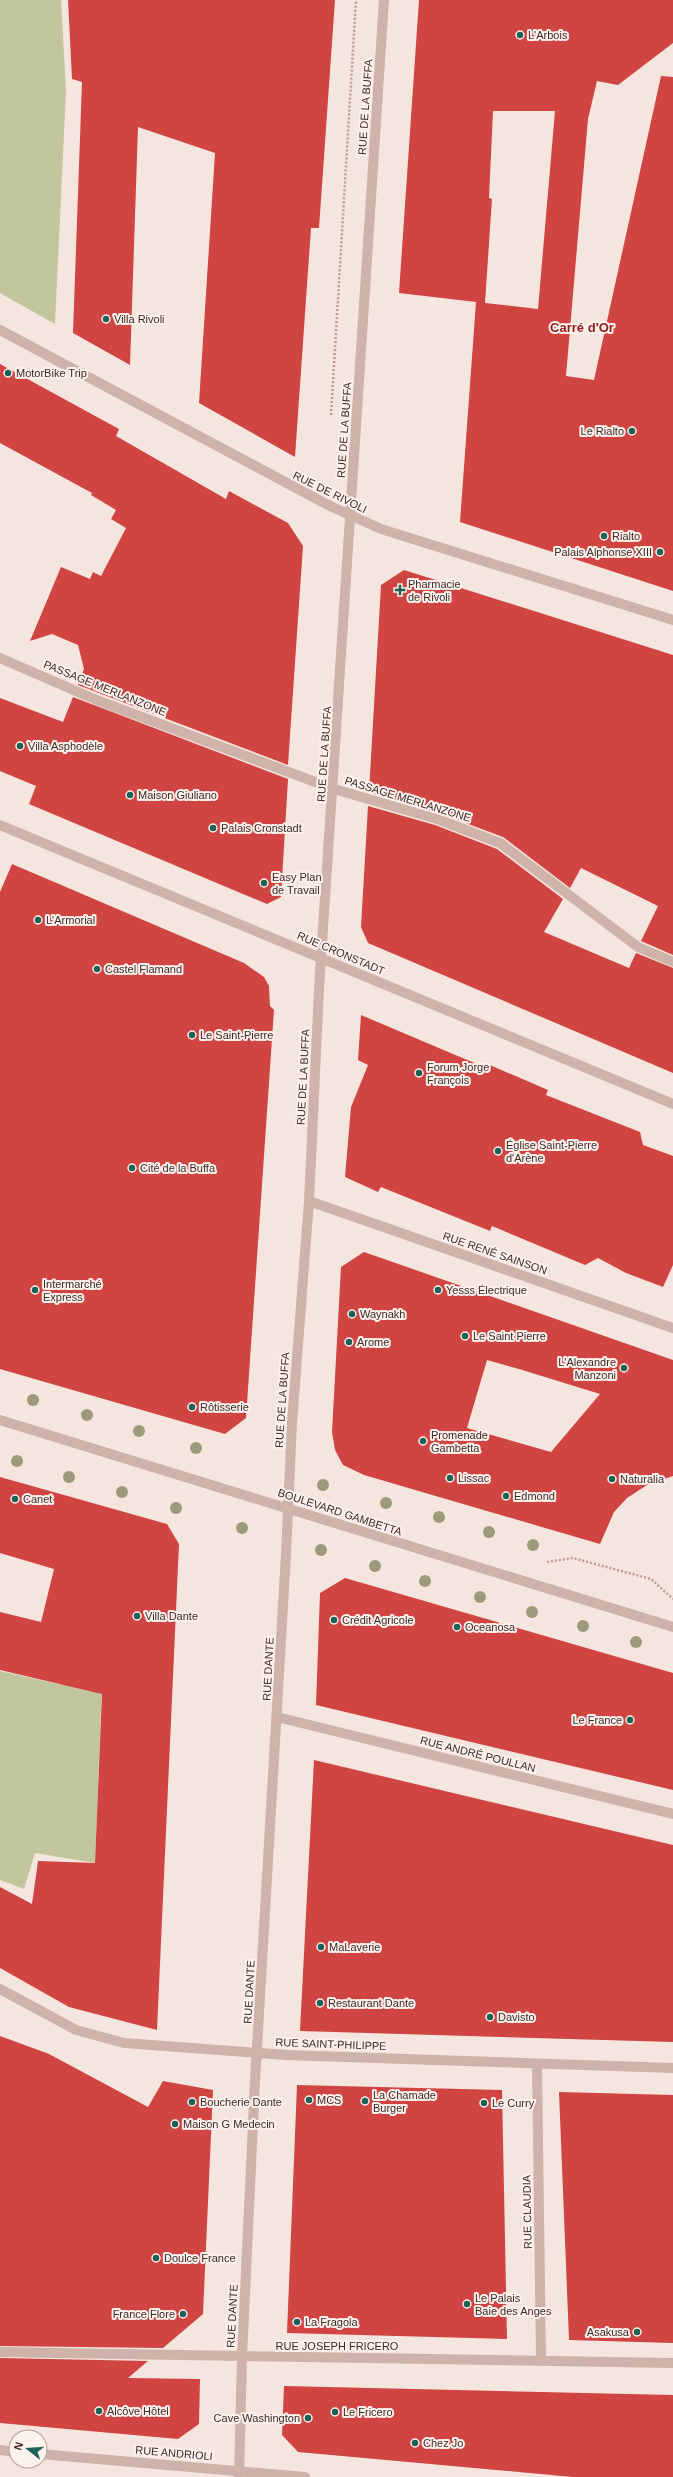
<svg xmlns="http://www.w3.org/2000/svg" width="673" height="2477" font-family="Arial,sans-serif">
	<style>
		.green { fill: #c2c69d }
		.building { fill: #d04442; fill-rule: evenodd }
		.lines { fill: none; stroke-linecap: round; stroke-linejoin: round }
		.path { stroke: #bb9b93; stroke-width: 2.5; stroke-dasharray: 2 2; stroke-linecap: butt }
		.minor { stroke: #cfb2a9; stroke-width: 10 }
		.tree { fill: #9d9a7c }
		.poi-dot { fill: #1b6155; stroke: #fcf1ec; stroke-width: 1.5 }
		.labels { text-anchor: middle; stroke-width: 4; stroke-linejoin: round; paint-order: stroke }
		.poi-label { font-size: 11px; fill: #3b2b29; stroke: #fcf1ec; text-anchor: start }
		.street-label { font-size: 11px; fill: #3b2b29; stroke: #fcf1ec }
		.quarter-label { font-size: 13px; font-weight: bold; fill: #921c1b; stroke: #fcf1ec }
	</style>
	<rect width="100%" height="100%" fill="#f5e5df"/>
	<path class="green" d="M0 0H61L66 91 55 324 0 293Z
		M0 1671 58 1684 102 1686 95 1863 35 1853 24 1889 0 1880Z"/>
	<path class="building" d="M68 0H335L319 228H311L295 457 199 403 215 153 138 127 130 365 73 333 82 82 72 79Z
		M419 0H673V43L618 85 597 81 588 119 566 376 594 380 661 76 673 77V591L460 522 476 302 399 293ZM493 111H555L538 309 485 303 492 199 489 198Z
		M0 364 119 429 116 436 226 499 229 491 288 523 303 546 288 765 78 685 84 669 78 645 52 634 30 641 61 567 90 579 93 572 101 576 126 528 111 519 116 510 91 495 92 493 0 443Z
		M404 570 673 655V955L641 941 658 906 581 868 570 888 503 837 439 813 369 792 381 585Z
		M73 697 288 779 281 897 267 904 29 804 36 786 0 771V698L63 722Z
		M368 806 435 825 497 849 563 899 544 932 629 968 636 953 673 968V1073L368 943 361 927Z
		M12 864 244 963 264 977 269 986 270 1006 274 1010 246 1418 225 1434 0 1369V892Z
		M361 1015 453 1054 484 1067 485 1063 548 1090 546 1095 640 1132 643 1145 673 1156V1265L663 1287 626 1273 598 1258 585 1265 492 1226 490 1231 381 1187 378 1192 345 1177 351 1107 368 1065 358 1060Z
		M364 1252 673 1360V1476L647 1485 627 1498 614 1512 600 1544 364 1475 343 1465 335 1450 332 1432 341 1267ZM487 1360 519 1369 600 1394 551 1452 467 1428Z
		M0 1477 167 1524 179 1544 157 2030 69 2007 0 1968V1887L32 1904 38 1861 95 1863 102 1694 0 1670V1612L41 1622 54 1569 0 1553Z
		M345 1578 673 1673V1790L316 1705 320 1593Z
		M314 1760 673 1845V2042L300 2031Z
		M0 2036 49 2054 148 2107 163 2081 213 2090 203 2314 163 2348 0 2346Z
		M297 2085 502 2090 507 2339 287 2333Z
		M559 2092 673 2095V2343L569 2340Z
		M0 2358 148 2361 128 2378 200 2379 199 2424 178 2439 0 2423Z
		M284 2386 673 2395V2477H573L298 2452 282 2435Z"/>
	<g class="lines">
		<path class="path" d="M331 415 356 0
			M547 1562 573 1558 651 1579 673 1599"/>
		<path class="minor" d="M0 330 330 506 381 529 673 620
			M0 658 99 701 334 789 437 819 500 843 638 947 673 962
			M0 825 673 1104
			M309 1201 673 1328
			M0 1420 673 1627
			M277 1717 673 1814
			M0 1989 76 2030 124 2043 286 2055 673 2068
			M537 2065 541 2360
			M0 2352 673 2363
			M0 2450 16 2452
			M40 2454 305 2477
			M239 2477 242 2357 255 2081 286 1554 292 1423 309 1201 319 989 384 0"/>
	</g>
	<g class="tree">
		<circle cx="33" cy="1400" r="6"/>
		<circle cx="87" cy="1415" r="6"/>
		<circle cx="139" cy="1431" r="6"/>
		<circle cx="196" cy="1448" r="6"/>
		<circle cx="17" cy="1461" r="6"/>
		<circle cx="69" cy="1477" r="6"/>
		<circle cx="323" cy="1485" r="6"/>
		<circle cx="122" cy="1492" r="6"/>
		<circle cx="386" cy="1503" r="6"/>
		<circle cx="176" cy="1508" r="6"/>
		<circle cx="439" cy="1517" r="6"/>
		<circle cx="242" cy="1528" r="6"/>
		<circle cx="489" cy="1532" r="6"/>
		<circle cx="533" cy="1545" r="6"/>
		<circle cx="321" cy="1550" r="6"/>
		<circle cx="375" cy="1566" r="6"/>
		<circle cx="425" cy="1581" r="6"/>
		<circle cx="480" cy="1597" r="6"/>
		<circle cx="532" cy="1612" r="6"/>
		<circle cx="583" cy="1626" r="6"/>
		<circle cx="636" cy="1642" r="6"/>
	</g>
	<g class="poi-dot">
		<circle cx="520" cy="35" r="4"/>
		<circle cx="106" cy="319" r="4"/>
		<circle cx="8" cy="373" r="4"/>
		<circle cx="632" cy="431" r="4"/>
		<circle cx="604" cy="536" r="4"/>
		<circle cx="660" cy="552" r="4"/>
		<path d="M398 584h4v4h4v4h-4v4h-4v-4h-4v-4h4z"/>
		<circle cx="20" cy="746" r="4"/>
		<circle cx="130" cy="795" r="4"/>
		<circle cx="213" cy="828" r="4"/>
		<circle cx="264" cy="883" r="4"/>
		<circle cx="38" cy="920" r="4"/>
		<circle cx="97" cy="969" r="4"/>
		<circle cx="192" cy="1035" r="4"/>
		<circle cx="419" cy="1073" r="4"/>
		<circle cx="498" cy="1151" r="4"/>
		<circle cx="132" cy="1168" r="4"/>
		<circle cx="35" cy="1290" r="4"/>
		<circle cx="438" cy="1290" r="4"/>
		<circle cx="352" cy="1314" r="4"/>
		<circle cx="465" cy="1336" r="4"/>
		<circle cx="349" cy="1342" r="4"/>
		<circle cx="624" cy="1368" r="4"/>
		<circle cx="192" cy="1407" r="4"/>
		<circle cx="423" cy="1441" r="4"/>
		<circle cx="450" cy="1478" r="4"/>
		<circle cx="612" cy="1479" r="4"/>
		<circle cx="506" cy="1496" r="4"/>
		<circle cx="15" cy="1499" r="4"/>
		<circle cx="137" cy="1616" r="4"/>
		<circle cx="334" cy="1620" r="4"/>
		<circle cx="457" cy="1627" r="4"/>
		<circle cx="630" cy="1720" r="4"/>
		<circle cx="321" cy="1947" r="4"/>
		<circle cx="320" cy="2003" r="4"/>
		<circle cx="490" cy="2017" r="4"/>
		<circle cx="309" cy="2100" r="4"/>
		<circle cx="365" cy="2101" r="4"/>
		<circle cx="192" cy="2102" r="4"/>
		<circle cx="484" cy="2103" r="4"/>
		<circle cx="175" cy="2124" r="4"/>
		<circle cx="156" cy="2258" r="4"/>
		<circle cx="467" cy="2304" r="4"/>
		<circle cx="183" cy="2314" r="4"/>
		<circle cx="297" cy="2322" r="4"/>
		<circle cx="637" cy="2332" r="4"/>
		<circle cx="99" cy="2411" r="4"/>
		<circle cx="335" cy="2412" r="4"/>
		<circle cx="308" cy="2418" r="4"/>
		<circle cx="415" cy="2443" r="4"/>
	</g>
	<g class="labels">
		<g class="poi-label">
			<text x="528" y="39">L'Arbois</text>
			<text x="114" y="323">Villa Rivoli</text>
			<text x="16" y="377">MotorBike Trip</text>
			<text x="624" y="435" text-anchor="end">Le Rialto</text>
			<text x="612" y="540">Rialto</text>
			<text x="652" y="556" text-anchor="end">Palais Alphonse XIII</text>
			<text x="408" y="588">Pharmacie<tspan x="408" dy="13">de Rivoli</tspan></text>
			<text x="28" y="750">Villa Asphodèle</text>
			<text x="138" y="799">Maison Giuliano</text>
			<text x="221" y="832">Palais Cronstadt</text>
			<text x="272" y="881">Easy Plan<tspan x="272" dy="13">de Travail</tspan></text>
			<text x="46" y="924">L'Armorial</text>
			<text x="105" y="973">Castel Flamand</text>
			<text x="200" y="1039">Le Saint-Pierre</text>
			<text x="427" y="1071">Forum Jorge<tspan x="427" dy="13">François</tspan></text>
			<text x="506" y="1149">Église Saint-Pierre<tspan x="506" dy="13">d'Arène</tspan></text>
			<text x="140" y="1172">Cité de la Buffa</text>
			<text x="43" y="1288">Intermarché<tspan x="43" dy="13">Express</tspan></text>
			<text x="446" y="1294">Yesss Électrique</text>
			<text x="360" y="1318">Waynakh</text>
			<text x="473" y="1340">Le Saint Pierre</text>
			<text x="357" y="1346">Arome</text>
			<text x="616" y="1366" text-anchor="end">L'Alexandre<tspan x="616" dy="13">Manzoni</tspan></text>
			<text x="200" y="1411">Rôtisserie</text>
			<text x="431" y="1439">Promenade<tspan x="431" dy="13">Gambetta</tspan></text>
			<text x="458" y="1482">Lissac</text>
			<text x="620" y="1483">Naturalia</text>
			<text x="514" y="1500">Edmond</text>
			<text x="23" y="1503">Canet</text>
			<text x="145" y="1620">Villa Dante</text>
			<text x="342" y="1624">Crédit Agricole</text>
			<text x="465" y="1631">Oceanosa</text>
			<text x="622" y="1724" text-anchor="end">Le France</text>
			<text x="329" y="1951">MaLaverie</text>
			<text x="328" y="2007">Restaurant Dante</text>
			<text x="498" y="2021">Davisto</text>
			<text x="373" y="2099">La Chamade<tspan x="373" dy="13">Burger</tspan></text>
			<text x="317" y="2104">MCS</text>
			<text x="200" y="2106">Boucherie Dante</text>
			<text x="492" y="2107">Le Curry</text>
			<text x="183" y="2128">Maison G Medecin</text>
			<text x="164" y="2262">Doulce France</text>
			<text x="475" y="2302">Le Palais<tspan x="475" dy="13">Baie des Anges</tspan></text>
			<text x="175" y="2318" text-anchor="end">France Flore</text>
			<text x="305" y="2326">La Fragola</text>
			<text x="629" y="2336" text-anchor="end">Asakusa</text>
			<text x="107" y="2415">Alcôve Hôtel</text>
			<text x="343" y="2416">Le Fricero</text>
			<text x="300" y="2422" text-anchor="end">Cave Washington</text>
			<text x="423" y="2447">Chez Jo</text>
		</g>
		<g class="street-label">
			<text transform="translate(365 107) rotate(-86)" y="4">RUE DE LA BUFFA</text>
			<text transform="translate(344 430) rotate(-86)" y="4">RUE DE LA BUFFA</text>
			<text transform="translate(330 492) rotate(26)" y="4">RUE DE RIVOLI</text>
			<text transform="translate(105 688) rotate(22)" y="4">PASSAGE MERLANZONE</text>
			<text transform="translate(324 754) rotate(-86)" y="4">RUE DE LA BUFFA</text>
			<text transform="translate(408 799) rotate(17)" y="4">PASSAGE MERLANZONE</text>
			<text transform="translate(341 953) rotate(23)" y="4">RUE CRONSTADT</text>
			<text transform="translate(303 1077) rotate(-87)" y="4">RUE DE LA BUFFA</text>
			<text transform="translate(495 1253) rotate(19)" y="4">RUE RENÉ SAINSON</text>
			<text transform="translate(282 1400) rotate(-86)" y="4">RUE DE LA BUFFA</text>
			<text transform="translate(340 1512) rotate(18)" y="4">BOULEVARD GAMBETTA</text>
			<text transform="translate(268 1669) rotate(-87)" y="4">RUE DANTE</text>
			<text transform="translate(478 1754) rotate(14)" y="4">RUE ANDRÉ POULLAN</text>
			<text transform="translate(249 1992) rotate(-87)" y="4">RUE DANTE</text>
			<text transform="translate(331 2044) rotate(2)" y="4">RUE SAINT-PHILIPPE</text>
			<text transform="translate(527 2212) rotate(-91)" y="4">RUE CLAUDIA</text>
			<text transform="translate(232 2316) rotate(-87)" y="4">RUE DANTE</text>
			<text x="337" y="2350">RUE JOSEPH FRICERO</text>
			<text transform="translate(174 2453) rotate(5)" y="4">RUE ANDRIOLI</text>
		</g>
		<g class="quarter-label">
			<text x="582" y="332">Carré d'Or</text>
		</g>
	</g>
	<g transform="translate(28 2449) rotate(287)"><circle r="19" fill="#fcf1ec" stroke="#afa29e"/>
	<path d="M0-3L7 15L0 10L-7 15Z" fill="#1b6155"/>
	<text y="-6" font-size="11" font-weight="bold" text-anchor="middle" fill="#3b2b29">N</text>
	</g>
</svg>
